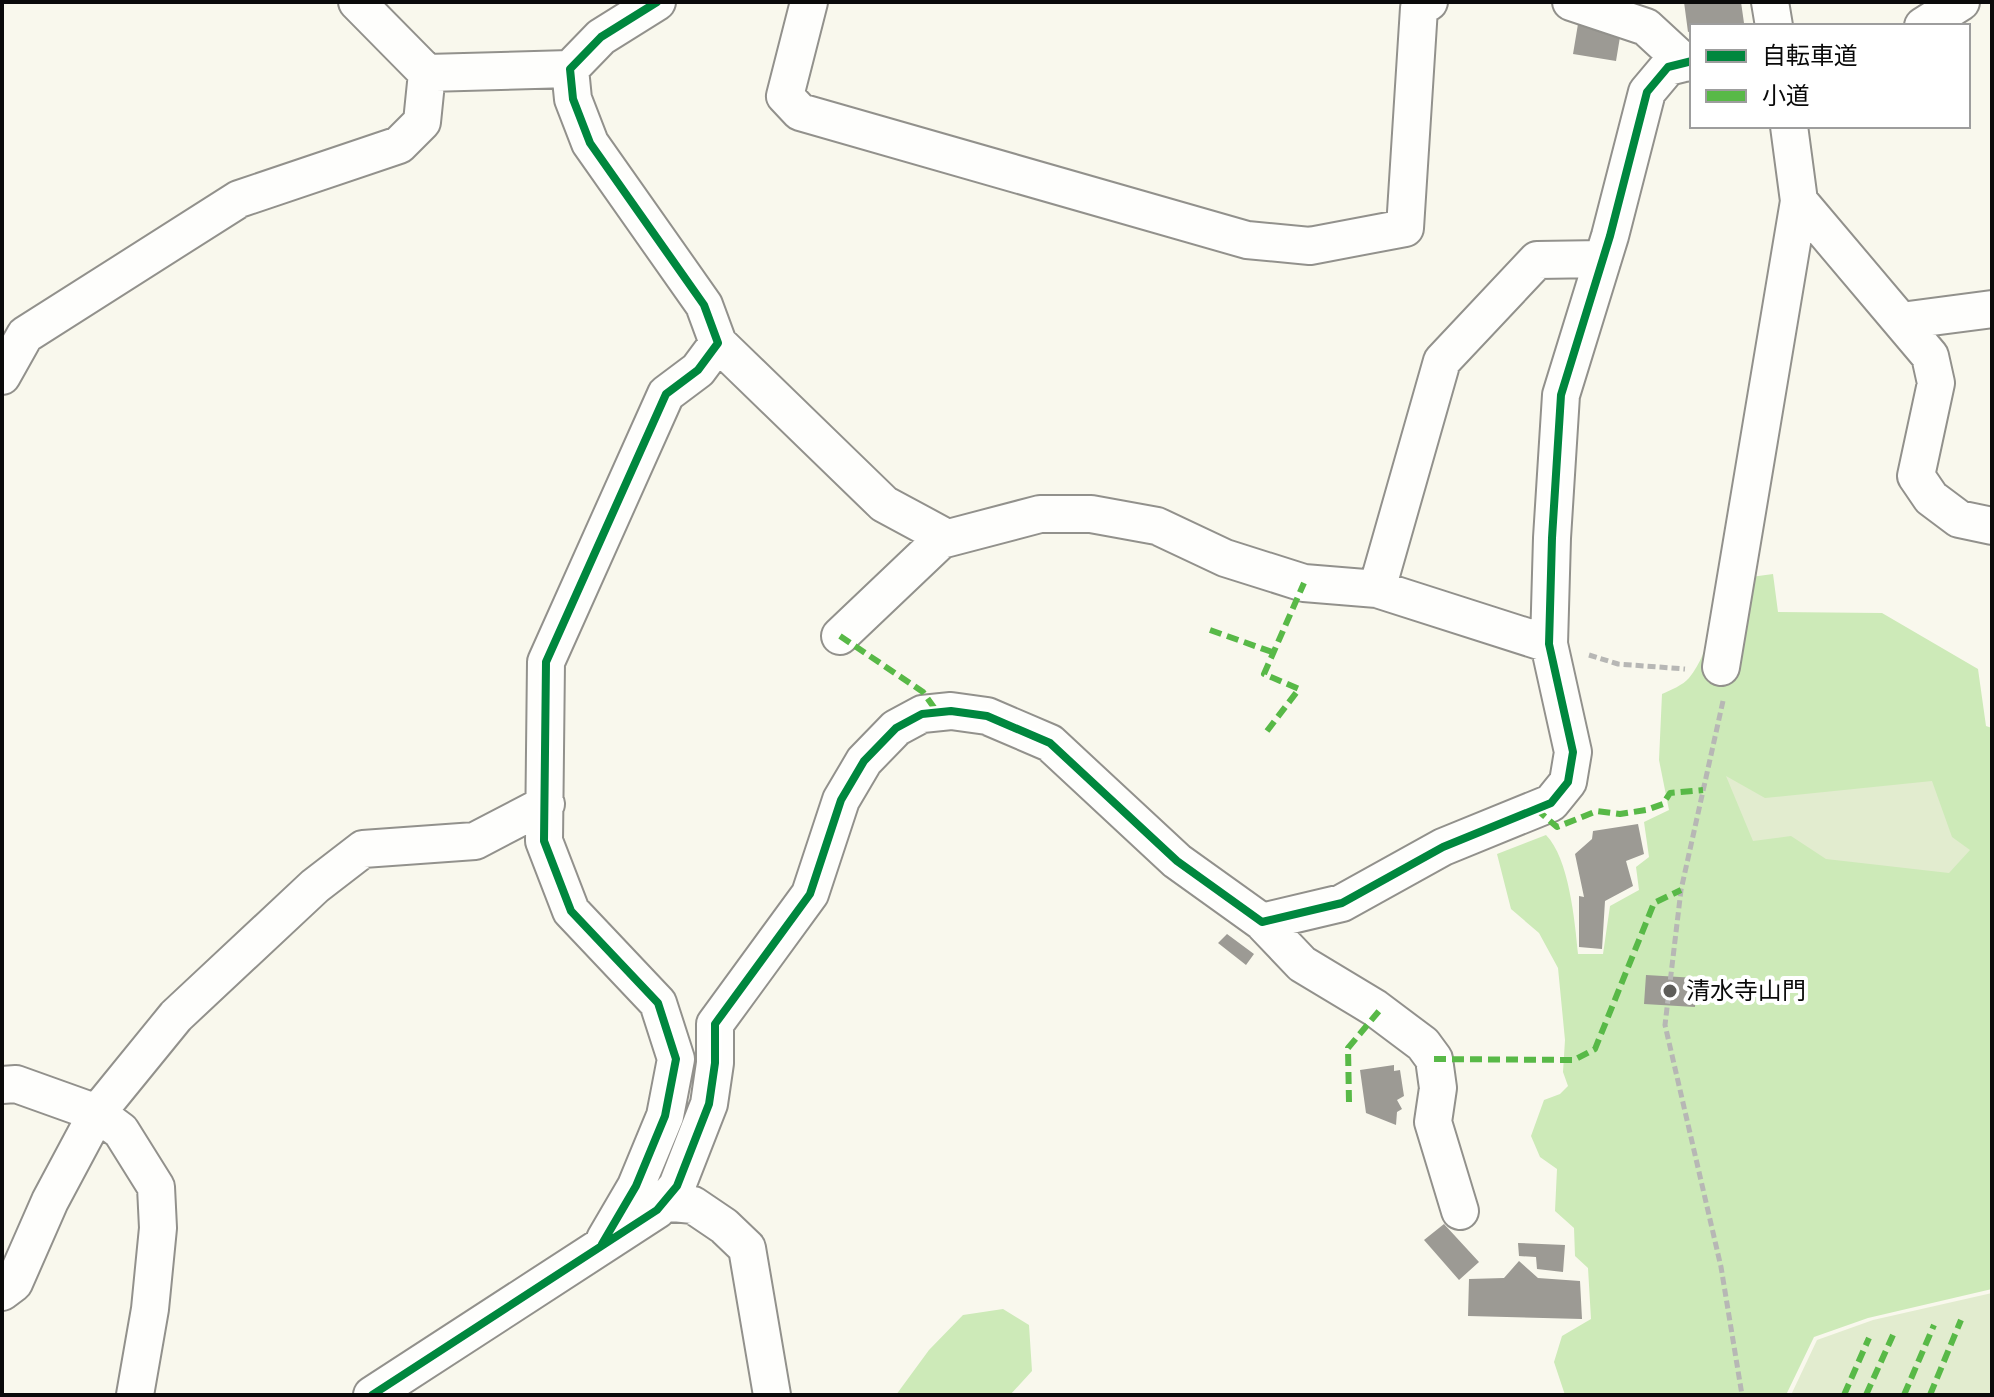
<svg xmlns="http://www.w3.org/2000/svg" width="1994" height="1397" font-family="'Crimson Pro','Noto Sans JP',serif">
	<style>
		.forest { fill: #cdeab8 }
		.cemetery { fill: #e2eccf }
		.building { fill: #9c9a94 }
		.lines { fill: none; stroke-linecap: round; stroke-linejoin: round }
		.minor-casing { stroke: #92918c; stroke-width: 40 }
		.path { stroke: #b7b7b5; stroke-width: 5; stroke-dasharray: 8 4; stroke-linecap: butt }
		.minor { stroke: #fefefc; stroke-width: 36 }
		.quiet { stroke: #58b947; stroke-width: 6; stroke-dasharray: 12 6; stroke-linecap: butt }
		.cycleway-casing { stroke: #fff; stroke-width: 13 }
		.cycleway { stroke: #00873e; stroke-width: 8 }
		.poi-dot { fill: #5e5d59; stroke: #fff; stroke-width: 3 }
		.labels { text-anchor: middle; stroke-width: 8; stroke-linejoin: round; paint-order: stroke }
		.poi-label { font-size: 24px; fill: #0a0a0a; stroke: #fff; text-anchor: start }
	</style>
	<rect width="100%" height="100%" fill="#f9f8ed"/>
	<path class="forest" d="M1773 574 1778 612 1882 613 1978 669 1986 726 1992 728V1289L1868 1318 1814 1337 1786 1395H1565L1554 1362 1562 1336 1591 1319 1588 1268 1575 1256 1574 1228 1555 1211 1557 1169 1540 1157 1531 1136 1544 1100 1560 1094 1568 1086 1563 1072 1565 1040 1558 968 1539 933 1511 909 1497 854 1546 835C1569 858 1575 922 1578 954H1603L1610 906 1639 890 1636 867 1649 857 1644 822 1669 810 1659 760 1662 694C1671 690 1683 685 1689 678 1712 650 1712 611 1729 580Z
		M1003 1309 1029 1325 1032 1371 1010 1395H896L929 1350 963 1315Z"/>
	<path class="cemetery" d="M1726 776 1765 798 1932 781 1952 837 1970 850 1949 873 1826 859 1791 836 1753 841Z
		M1992 1293V1395H1791L1817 1340 1873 1320Z"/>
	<path class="building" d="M1684 2H1741L1744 23 1692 26V31L1688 32Z
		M1578 24 1621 31 1616 61 1573 54Z
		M1638 824 1644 854 1626 861 1633 886 1605 901 1602 949 1579 947V896L1584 897 1575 854 1592 839 1593 831Z
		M1227 934 1254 954 1246 965 1218 943Z
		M1646 975 1696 978 1695 1007 1644 1004Z
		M1394 1065V1071L1400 1070 1404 1096 1397 1100 1402 1109 1397 1112 1396 1125 1366 1113 1360 1070Z
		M1444 1224 1479 1262 1459 1280 1424 1240Z
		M1518 1243 1565 1245 1563 1272 1537 1269 1536 1257 1519 1256Z
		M1519 1261 1538 1278 1580 1281 1582 1319 1468 1316 1469 1279 1504 1278Z"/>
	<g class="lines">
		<g class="minor-casing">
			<path id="minor" d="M809 2 785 96 800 112 1247 240 1310 246 1405 228 1419 8 1429 2
				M1571 2 1646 27 1685 63
				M1770 2 1774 26
				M1923 26 1961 2
				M427 73 570 69
				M1799 201 1930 356 1936 383 1916 476 1931 498 1959 519 1992 526
				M1901 321 1992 309
				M718 343 884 504 947 538
				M2 376 25 335 239 199 399 145 422 122 427 73 357 2
				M1377 589 1442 361 1537 260 1603 259
				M840 636 941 540 1040 514H1091L1157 526 1225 558 1304 583 1377 589 1549 644
				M1721 667 1799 201 1789 126
				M1262 922 1302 964 1375 1008 1423 1044 1434 1059 1438 1088 1433 1122 1460 1211
				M2 1085 16 1084 97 1113 121 1131 156 1187 158 1228 150 1309 135 1395
				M663 1202 693 1205 724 1226 747 1248 772 1395
				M605 1239 636 1186 665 1116 676 1059 658 1003 571 911 544 841 546 662 666 394 698 370 718 343 704 305 590 143 573 99 570 69 601 37 657 2
				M2 1292 14 1283 50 1201 97 1113 176 1016 315 886 363 849 475 841 546 804
				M372 1395 657 1210 677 1186 709 1104 715 1063V1024L810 894 841 800 864 761 896 728 922 714 951 711 987 716 1050 743 1177 861 1262 922 1342 903 1443 847 1551 803 1568 782 1573 752 1549 644 1552 538 1561 395 1610 236 1647 92 1668 67 1692 61"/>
		</g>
		<path class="path" d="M1589 655 1618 664 1685 669
			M1723 701 1681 890 1665 1025 1721 1267 1742 1395"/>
		<use href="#minor" class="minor"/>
		<path class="quiet" d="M1210 630 1272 652
			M840 636 923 692 938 713
			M1267 731 1299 689 1264 674 1304 583
			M1536 809 1557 827 1597 811 1620 814 1646 810 1663 804 1670 793 1703 790
			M1434 1059 1574 1060 1595 1049 1654 903 1681 890
			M1349 1102 1348 1048 1379 1011
			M1844 1395 1869 1338
			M1866 1395 1893 1335
			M1904 1395 1934 1325
			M1930 1395 1961 1320"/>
		<g class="cycleway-casing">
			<path id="cycleway" d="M602 1244 636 1186 665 1116 676 1059 658 1003 571 911 544 841 546 662 666 394 698 370 718 343 704 305 590 143 573 99 570 69 601 37 657 2
				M372 1395 657 1210 677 1186 709 1104 715 1063V1024L810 894 841 800 864 761 896 728 922 714 951 711 987 716 1050 743 1177 861 1262 922 1342 903 1443 847 1551 803 1568 782 1573 752 1549 644 1552 538 1561 395 1610 236 1647 92 1668 67 1692 61"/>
		</g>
		<use href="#cycleway" class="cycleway"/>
	</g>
	<circle class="poi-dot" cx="1670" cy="991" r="8"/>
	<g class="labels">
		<g class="poi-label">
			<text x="1686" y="999">清水寺山門</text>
		</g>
	</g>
	<rect width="1994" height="1397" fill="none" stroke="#0a0a0a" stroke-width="8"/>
	<rect x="1690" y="24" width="280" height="104" fill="#ffffff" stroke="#9d9d9d" stroke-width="2"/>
	<rect x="1706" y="50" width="40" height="12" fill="#00873e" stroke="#9d9d9d" stroke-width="2"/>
	<text x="1762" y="64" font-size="24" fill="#0a0a0a">自転車道</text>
	<rect x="1706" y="90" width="40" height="12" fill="#58b947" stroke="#9d9d9d" stroke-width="2"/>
	<text x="1762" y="104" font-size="24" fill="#0a0a0a">小道</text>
</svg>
